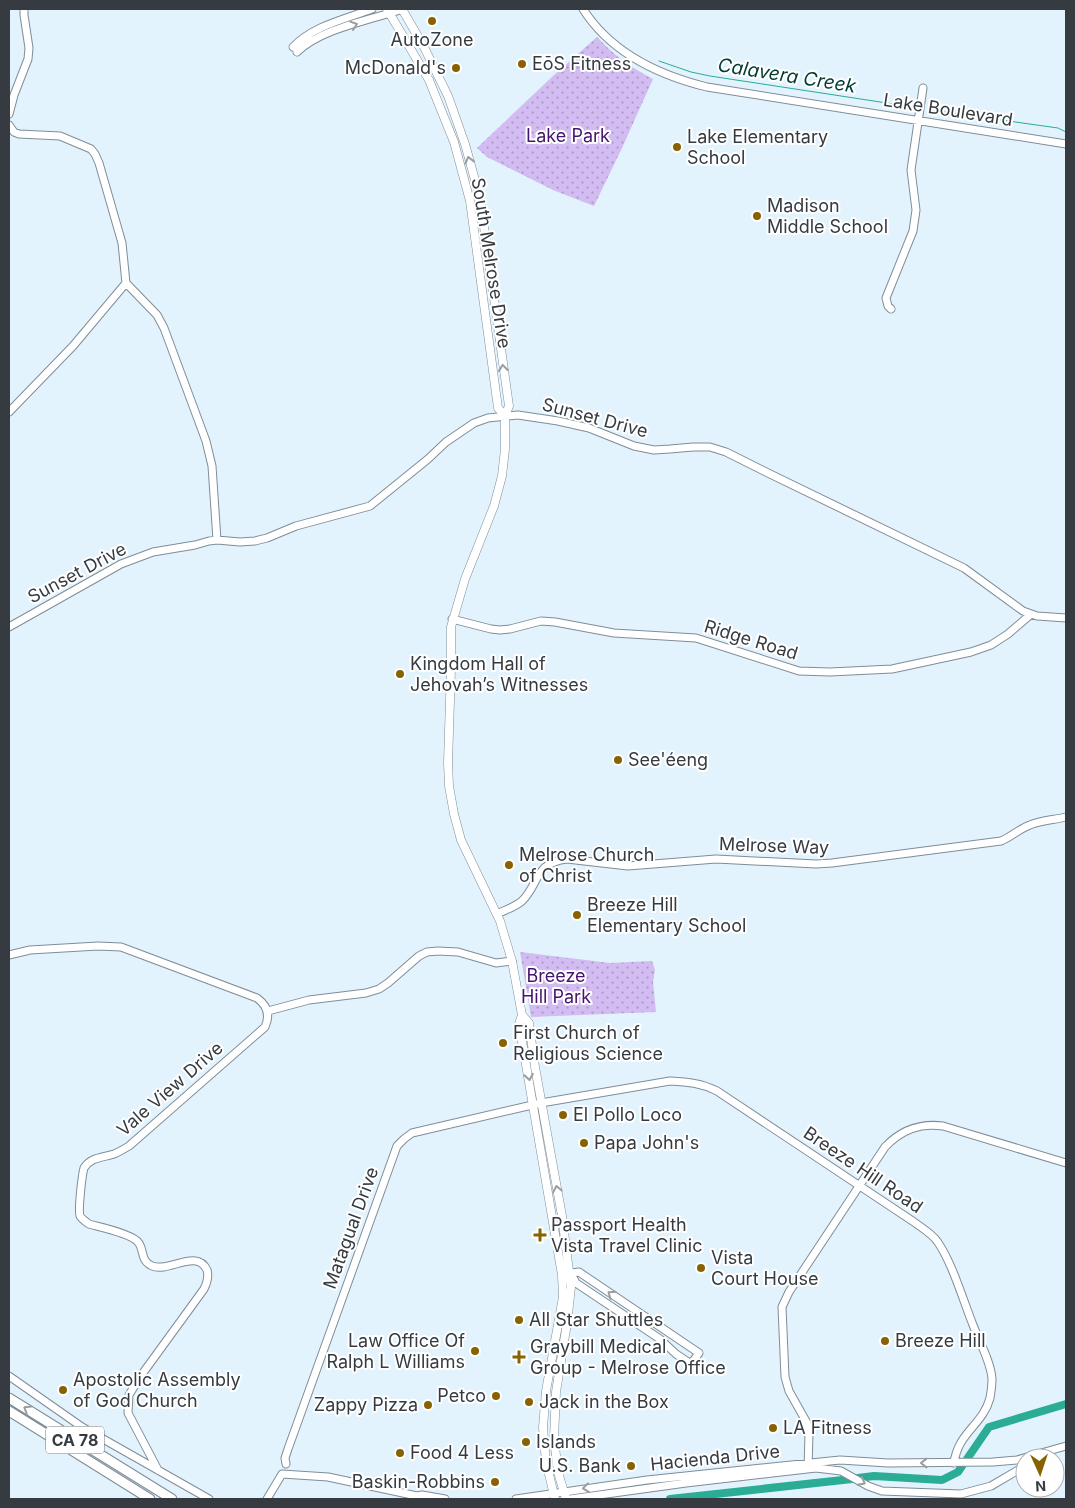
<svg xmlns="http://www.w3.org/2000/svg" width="1075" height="1508" font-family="Inter,sans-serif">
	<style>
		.park { fill: url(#park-dots) }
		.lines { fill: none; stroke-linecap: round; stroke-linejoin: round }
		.stream { stroke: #2aac95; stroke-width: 1 }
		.river { stroke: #2aac95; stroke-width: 8 }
		.secondary-casing { stroke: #7f8d97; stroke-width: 9 }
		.primary-casing { stroke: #7f8d97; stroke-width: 9 }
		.highway-casing { stroke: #7f8d97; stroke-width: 11 }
		.secondary { stroke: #fff; stroke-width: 7 }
		.primary { stroke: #fff; stroke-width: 8 }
		.highway { stroke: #fff; stroke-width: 9 }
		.oneway { stroke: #9a9da0 }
		.poi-dot { fill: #886200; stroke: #fff; stroke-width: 2 }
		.labels { text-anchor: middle; stroke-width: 4; stroke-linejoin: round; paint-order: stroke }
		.shield { fill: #fff; stroke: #727679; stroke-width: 1 }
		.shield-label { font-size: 16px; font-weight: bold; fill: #353b40 }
		.poi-label { font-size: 18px; fill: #353b40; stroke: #fff; text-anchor: start }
		.street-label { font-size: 18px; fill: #353b40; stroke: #fff }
		.park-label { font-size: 18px; fill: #45146e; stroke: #fff }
		.water-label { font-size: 19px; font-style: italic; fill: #013b31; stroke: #fff }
	</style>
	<defs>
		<pattern id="park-dots" width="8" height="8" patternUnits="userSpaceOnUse" patternTransform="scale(1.25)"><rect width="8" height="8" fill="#d2bcf1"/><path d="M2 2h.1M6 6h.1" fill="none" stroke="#ab9ac5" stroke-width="1.8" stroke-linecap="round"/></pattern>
	</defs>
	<rect width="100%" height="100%" fill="#e3f3fe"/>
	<path class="park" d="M597 37C615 56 630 67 653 79L622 148 594 206 553 190 487 157 477 148 554 75Z
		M520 952 610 963 652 961 655 970 653 982 656 1012 531 1017Z"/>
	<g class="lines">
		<path class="stream" d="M659 61 691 72 710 76 913 107
			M930 110 1058 128 1066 132"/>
		<path class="river" d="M967 1459 989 1427 1066 1404
			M858 1478 874 1476 942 1480 958 1472 962 1466
			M670 1499 852 1479"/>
		<g class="secondary-casing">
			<path id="secondary" d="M583 9C611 53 658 75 707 87L1066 144
				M293 47C313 26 345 19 372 9
				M297 52C322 28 371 20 403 9
				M9 114 14 95 28 59 29 48 24 15V9
				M9 125 14 132 19 134 60 136 91 149 95 154 99 163 122 243 126 283 157 315 164 328 206 441 212 466 217 540
				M891 309 888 306 886 298 913 231 916 210 911 170 923 88
				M9 412 73 346 126 283
				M452 619 491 629 500 630 510 629 541 621 555 622 614 633 696 638 799 671 830 672 892 669 971 652 991 645 1008 634 1030 615
				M9 627 121 564 153 552 195 545 209 541 217 540 240 542 255 541 267 538 296 526 370 506 428 459 446 442 474 423 488 418 518 415 558 421 589 428 634 446 654 450 670 449 693 447H710L726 452 768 473 964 568 1023 611 1037 616 1066 618
				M497 914C505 910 515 907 522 901 540 883 534 863 567 859L628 866 716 859 816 864 832 863 1001 841C1011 837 1019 829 1030 825 1041 820 1054 820 1066 817
				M9 955 30 950 98 946 121 947 257 998C268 1006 270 1016 265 1027L129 1146C124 1149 119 1152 114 1154 102 1158 91 1157 84 1168 82 1175 78 1210 80 1216 82 1219 86 1222 89 1224 100 1227 129 1233 137 1241 145 1248 139 1260 152 1266 168 1273 197 1248 207 1270 209 1277 207 1283 204 1289L140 1377 129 1395 128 1413 158 1470
				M268 1011 309 1000 366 993 379 989 388 983 419 956 427 952 438 951 458 952 496 963 512 961
				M564 1274 579 1272 699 1353 691 1364 676 1354 660 1339 576 1283 570 1272
				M9 1376 82 1427 209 1499
				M286 1464 285 1458 288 1449 397 1146 404 1139 412 1133 541 1103 670 1081C688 1082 701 1083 717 1091L914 1222C922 1228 931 1233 937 1241 952 1262 963 1300 973 1325 979 1341 991 1362 992 1379 992 1384 991 1392 990 1398 983 1425 958 1432 954 1463
				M808 1469 809 1433 807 1423 789 1391 785 1377 782 1307 789 1292 885 1147C901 1130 919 1123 943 1126L1066 1163
				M267 1499 282 1474 328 1477 417 1496 422 1495 445 1499
				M516 1499 647 1480 840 1460 888 1463 993 1462 1017 1460 1066 1446
				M570 1499 686 1483 816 1468 841 1471 868 1486 882 1491 961 1494 991 1486 1025 1466"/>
		</g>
		<g class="primary-casing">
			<path id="primary" d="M387 9 429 80 454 142 470 201 498 408 505 416
				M402 9 424 47 448 96 465 144 480 198 509 406 505 416V449L502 476 494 506 465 579 451 627V668L448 763 449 786 454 814 461 840 500 921 512 961 522 1015 529 1023 535 1067 562 1216 571 1287 567 1323 556 1392 554 1439 558 1472 566 1499
				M522 1015 519 1024 562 1275 563 1297 546 1391 543 1427 546 1462 555 1499"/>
		</g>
		<g class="highway-casing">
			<path id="highway" d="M9 1398 172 1499
				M9 1411 150 1499"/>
		</g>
		<use href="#secondary" class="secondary"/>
		<use href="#primary" class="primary"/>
		<use href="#highway" class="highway"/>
	</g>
	<defs><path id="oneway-chevron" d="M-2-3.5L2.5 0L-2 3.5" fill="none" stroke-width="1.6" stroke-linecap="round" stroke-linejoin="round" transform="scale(1.25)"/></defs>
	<g class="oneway">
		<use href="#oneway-chevron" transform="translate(354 25) rotate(-19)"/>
		<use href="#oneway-chevron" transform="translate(469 160) rotate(-104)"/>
		<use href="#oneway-chevron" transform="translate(503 368) rotate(-97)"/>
		<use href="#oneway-chevron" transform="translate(529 1077) rotate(80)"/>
		<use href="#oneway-chevron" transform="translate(557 1189) rotate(-101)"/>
		<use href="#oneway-chevron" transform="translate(611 1294) rotate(-145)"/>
		<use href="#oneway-chevron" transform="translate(27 1409) rotate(-148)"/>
		<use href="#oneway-chevron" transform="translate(924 1463) rotate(180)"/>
		<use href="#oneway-chevron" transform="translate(862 1482) rotate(27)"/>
		<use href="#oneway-chevron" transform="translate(586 1488) rotate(173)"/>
	</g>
	<g class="poi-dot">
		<circle cx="432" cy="21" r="5"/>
		<circle cx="522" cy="64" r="5"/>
		<circle cx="456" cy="68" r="5"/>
		<circle cx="677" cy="147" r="5"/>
		<circle cx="757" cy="216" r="5"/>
		<circle cx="400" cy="674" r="5"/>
		<circle cx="618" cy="760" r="5"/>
		<circle cx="509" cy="865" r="5"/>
		<circle cx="577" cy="915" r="5"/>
		<circle cx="503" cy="1043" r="5"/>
		<circle cx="563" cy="1115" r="5"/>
		<circle cx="584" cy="1143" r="5"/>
		<path d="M537.5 1227.5h5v5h5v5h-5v5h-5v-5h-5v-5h5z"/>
		<circle cx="701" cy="1268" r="5"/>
		<circle cx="519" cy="1320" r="5"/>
		<circle cx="885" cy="1341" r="5"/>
		<circle cx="475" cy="1351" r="5"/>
		<path d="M516.5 1349.5h5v5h5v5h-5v5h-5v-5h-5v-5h5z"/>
		<circle cx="63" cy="1390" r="5"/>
		<circle cx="496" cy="1396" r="5"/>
		<circle cx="529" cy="1402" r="5"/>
		<circle cx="428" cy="1405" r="5"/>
		<circle cx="773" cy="1428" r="5"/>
		<circle cx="526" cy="1442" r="5"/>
		<circle cx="400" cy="1453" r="5"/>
		<circle cx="631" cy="1466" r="5"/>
		<circle cx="495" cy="1482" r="5"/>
	</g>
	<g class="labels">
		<rect class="shield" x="46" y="1426.5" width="58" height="27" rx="4"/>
		<g class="shield-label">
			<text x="75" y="1446">CA 78</text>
		</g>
		<g class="poi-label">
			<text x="432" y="46" text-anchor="middle">AutoZone</text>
			<text x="532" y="70">EōS Fitness</text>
			<text x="446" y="74" text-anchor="end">McDonald's</text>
			<text x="687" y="143">Lake Elementary<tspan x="687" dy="21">School</tspan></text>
			<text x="767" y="212">Madison<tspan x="767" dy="21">Middle School</tspan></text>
			<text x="410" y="670">Kingdom Hall of<tspan x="410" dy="21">Jehovah’s Witnesses</tspan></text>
			<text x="628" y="766">See'éeng</text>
			<text x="519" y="861">Melrose Church<tspan x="519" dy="21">of Christ</tspan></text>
			<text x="587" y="911">Breeze Hill<tspan x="587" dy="21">Elementary School</tspan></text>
			<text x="513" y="1039">First Church of<tspan x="513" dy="21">Religious Science</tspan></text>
			<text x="573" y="1121">El Pollo Loco</text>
			<text x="594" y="1149">Papa John's</text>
			<text x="551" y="1231">Passport Health<tspan x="551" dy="21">Vista Travel Clinic</tspan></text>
			<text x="711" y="1264">Vista<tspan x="711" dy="21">Court House</tspan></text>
			<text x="529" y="1326">All Star Shuttles</text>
			<text x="465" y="1347" text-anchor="end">Law Office Of<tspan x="465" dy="21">Ralph L Williams</tspan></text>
			<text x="895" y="1347">Breeze Hill</text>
			<text x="530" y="1353">Graybill Medical<tspan x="530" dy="21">Group - Melrose Office</tspan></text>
			<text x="73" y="1386">Apostolic Assembly<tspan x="73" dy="21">of God Church</tspan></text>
			<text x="486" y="1402" text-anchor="end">Petco</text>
			<text x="539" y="1408">Jack in the Box</text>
			<text x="418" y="1411" text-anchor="end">Zappy Pizza</text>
			<text x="783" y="1434">LA Fitness</text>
			<text x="536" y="1448">Islands</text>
			<text x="410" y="1459">Food 4 Less</text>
			<text x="621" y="1472" text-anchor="end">U.S. Bank</text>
			<text x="485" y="1488" text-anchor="end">Baskin-Robbins</text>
		</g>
		<g class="street-label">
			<text transform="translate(948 110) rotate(9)" y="6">Lake Boulevard</text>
			<text transform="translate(491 263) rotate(81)" y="6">South Melrose Drive</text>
			<text transform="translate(595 418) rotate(15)" y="6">Sunset Drive</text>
			<text transform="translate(77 573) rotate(-28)" y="6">Sunset Drive</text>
			<text transform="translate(751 640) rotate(17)" y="6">Ridge Road</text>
			<text transform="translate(774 846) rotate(2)" y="6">Melrose Way</text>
			<text transform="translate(170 1089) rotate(-41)" y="6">Vale View Drive</text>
			<text transform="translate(863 1170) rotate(34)" y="6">Breeze Hill Road</text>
			<text transform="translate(351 1228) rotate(-70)" y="6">Matagual Drive</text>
			<text transform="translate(715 1458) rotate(-6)" y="6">Hacienda Drive</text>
		</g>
		<g class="park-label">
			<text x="568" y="142">Lake Park</text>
			<text x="556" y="982">Breeze<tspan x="556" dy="21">Hill Park</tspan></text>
		</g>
		<g class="water-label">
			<text transform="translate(787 75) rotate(9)" y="7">Calavera Creek</text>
		</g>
	</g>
	<rect width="1075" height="1508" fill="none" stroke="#353b40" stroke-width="20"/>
	<g transform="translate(1040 1473) rotate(177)"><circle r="24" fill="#ffffff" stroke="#aeb1b3"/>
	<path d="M0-4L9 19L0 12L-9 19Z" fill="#886200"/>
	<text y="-8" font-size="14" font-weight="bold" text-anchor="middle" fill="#353b40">N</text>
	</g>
</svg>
